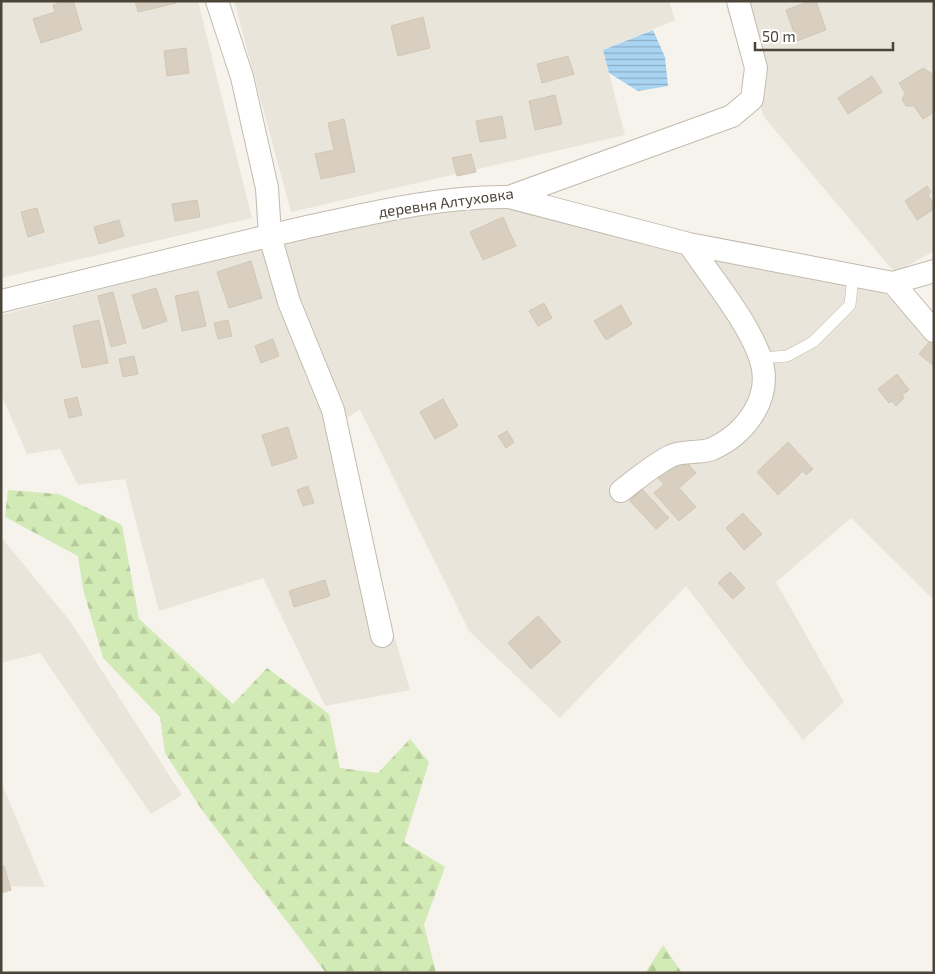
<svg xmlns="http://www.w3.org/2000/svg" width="935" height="974" font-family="'Exo 2',sans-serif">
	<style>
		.residential { fill: #eae5da }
		.forest { fill: url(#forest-firs) }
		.water { fill: url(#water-rules) }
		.building { fill: #d8cfc1; stroke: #d3c7b4 }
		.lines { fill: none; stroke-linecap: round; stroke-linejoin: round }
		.lane-casing { stroke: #c2bbae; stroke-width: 12 }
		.street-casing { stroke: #c2bbae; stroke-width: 24 }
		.lane { stroke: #fff; stroke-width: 11 }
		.street { stroke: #fff; stroke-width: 22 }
		.labels { text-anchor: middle; stroke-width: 4; stroke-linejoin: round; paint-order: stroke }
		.street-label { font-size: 15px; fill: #4b4439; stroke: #fff }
	</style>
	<defs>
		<pattern id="forest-firs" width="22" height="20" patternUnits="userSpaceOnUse" patternTransform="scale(1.25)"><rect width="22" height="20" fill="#d2eab5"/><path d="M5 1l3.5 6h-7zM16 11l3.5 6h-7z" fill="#b6ca9c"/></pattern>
		<pattern id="water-rules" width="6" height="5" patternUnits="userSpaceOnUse" patternTransform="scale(1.25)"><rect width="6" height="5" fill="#a9d4f2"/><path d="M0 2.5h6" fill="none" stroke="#8caec5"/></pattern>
	</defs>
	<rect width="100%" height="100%" fill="#f6f3ec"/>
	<path class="residential" d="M1 1H198L252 218 1 278Z
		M234 1H669L675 20 603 50 625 135 291 212Z
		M728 1H934V251L895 273 764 117 727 10Z
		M517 206 878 288 934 335V600L851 518 776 582 844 702 803 740 686 586 560 718 469 631 360 410 333 426 410 690 325 706 263 578 159 611 125 479 78 485 60 449 27 454 1 394V315L398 214Z
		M1 537 70 621 182 795 151 814 40 653 1 663Z
		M1 782 45 887 1 886Z"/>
	<path class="forest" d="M8 490 59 494 122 525 139 619 233 704 267 668 329 714 340 768 378 773 410 739 429 762 404 842 445 867 424 925 436 973H326L202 810 165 753 160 717 103 658 83 589 78 556 5 517Z
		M663 945 682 973H683H645Z"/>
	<path class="water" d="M653 30 665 57 668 86 638 91 609 73 603 50Z"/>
	<path class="building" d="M65 1H73L82 30 41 43 33 19 55 12 53 5Z
		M135 1H176V3L138 12Z
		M810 1H816L826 30 797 41 786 10Z
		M423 17 430 48 398 56 391 26Z
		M186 48 189 73 167 76 164 51Z
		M568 56 574 74 542 83 537 64Z
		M923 68 934 75V112L923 119 914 106H906L902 100 905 93 899 83Z
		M872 76 882 92 848 114 838 98Z
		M555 95 562 124 535 130 529 101Z
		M502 116 506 138 480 142 476 121Z
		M344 119 355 172 321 179 315 154 334 150 328 123Z
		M471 154 476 172 457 176 452 158Z
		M927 186 931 192 928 195 934 204V209L917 220 905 201Z
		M197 200 200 217 175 221 172 204Z
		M37 208 44 232 28 237 21 212Z
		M503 217 516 246 483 260 470 232Z
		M119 220 124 236 99 244 94 227Z
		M251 261 262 298 229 308 217 272Z
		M156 288 167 321 143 329 132 295Z
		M198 291 206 326 182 331 175 296Z
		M113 292 126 343 111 347 98 296Z
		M544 303 552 318 538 326 529 311Z
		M621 305 632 324 606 340 594 321Z
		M99 320 108 363 82 368 73 326Z
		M228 320 232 336 218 339 214 323Z
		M273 339 279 356 261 363 255 346Z
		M930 341 934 343V366L919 354Z
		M134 356 138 374 123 377 119 359Z
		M897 374 909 390 902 395 904 398 896 406 892 401 889 403 878 389Z
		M77 397 82 415 69 418 64 400Z
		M443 399 458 426 435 439 420 412Z
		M288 427 297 458 272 466 262 435Z
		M507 431 514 442 506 448 498 436Z
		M788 442 813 469 806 475 803 471 778 495 757 472Z
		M682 457 696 473 679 488 696 507 679 521 654 493 664 484 658 478Z
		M308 486 314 503 303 506 297 490Z
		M642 489 669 518 656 529 630 501Z
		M743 513 762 534 744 550 726 528Z
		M730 572 745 588 733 599 718 583Z
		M325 580 330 596 294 607 289 591Z
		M538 616 561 642 531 669 508 643Z
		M4 866 11 890 1 893V867Z"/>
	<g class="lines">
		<g class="lane-casing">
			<path id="lane" d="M761 358 787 356 813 342 850 305 853 276"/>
		</g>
		<g class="street-casing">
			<path id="street" d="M217 1 242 77 267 188 270 236 289 302 333 410 382 636
				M509 197 689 244 893 283 934 271
				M893 283 934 331
				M1 301C102 277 202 251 303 228 371 213 439 196 509 197L732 116 752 99 756 68 738 1
				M621 491C637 479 654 464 671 456 683 450 700 454 712 449 747 433 774 396 760 357 747 320 711 277 689 244"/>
		</g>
		<use href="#lane" class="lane"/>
		<use href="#street" class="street"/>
	</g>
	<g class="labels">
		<g class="street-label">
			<text transform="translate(446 203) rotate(-8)" y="5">деревня Алтуховка</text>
		</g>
	</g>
	<rect width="935" height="974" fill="none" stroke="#4b4439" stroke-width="5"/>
	<path d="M755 42v8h138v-8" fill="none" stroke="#4b4439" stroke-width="2.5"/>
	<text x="762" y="42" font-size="15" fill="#4b4439" stroke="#ffffff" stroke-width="4" paint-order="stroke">50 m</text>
</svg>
